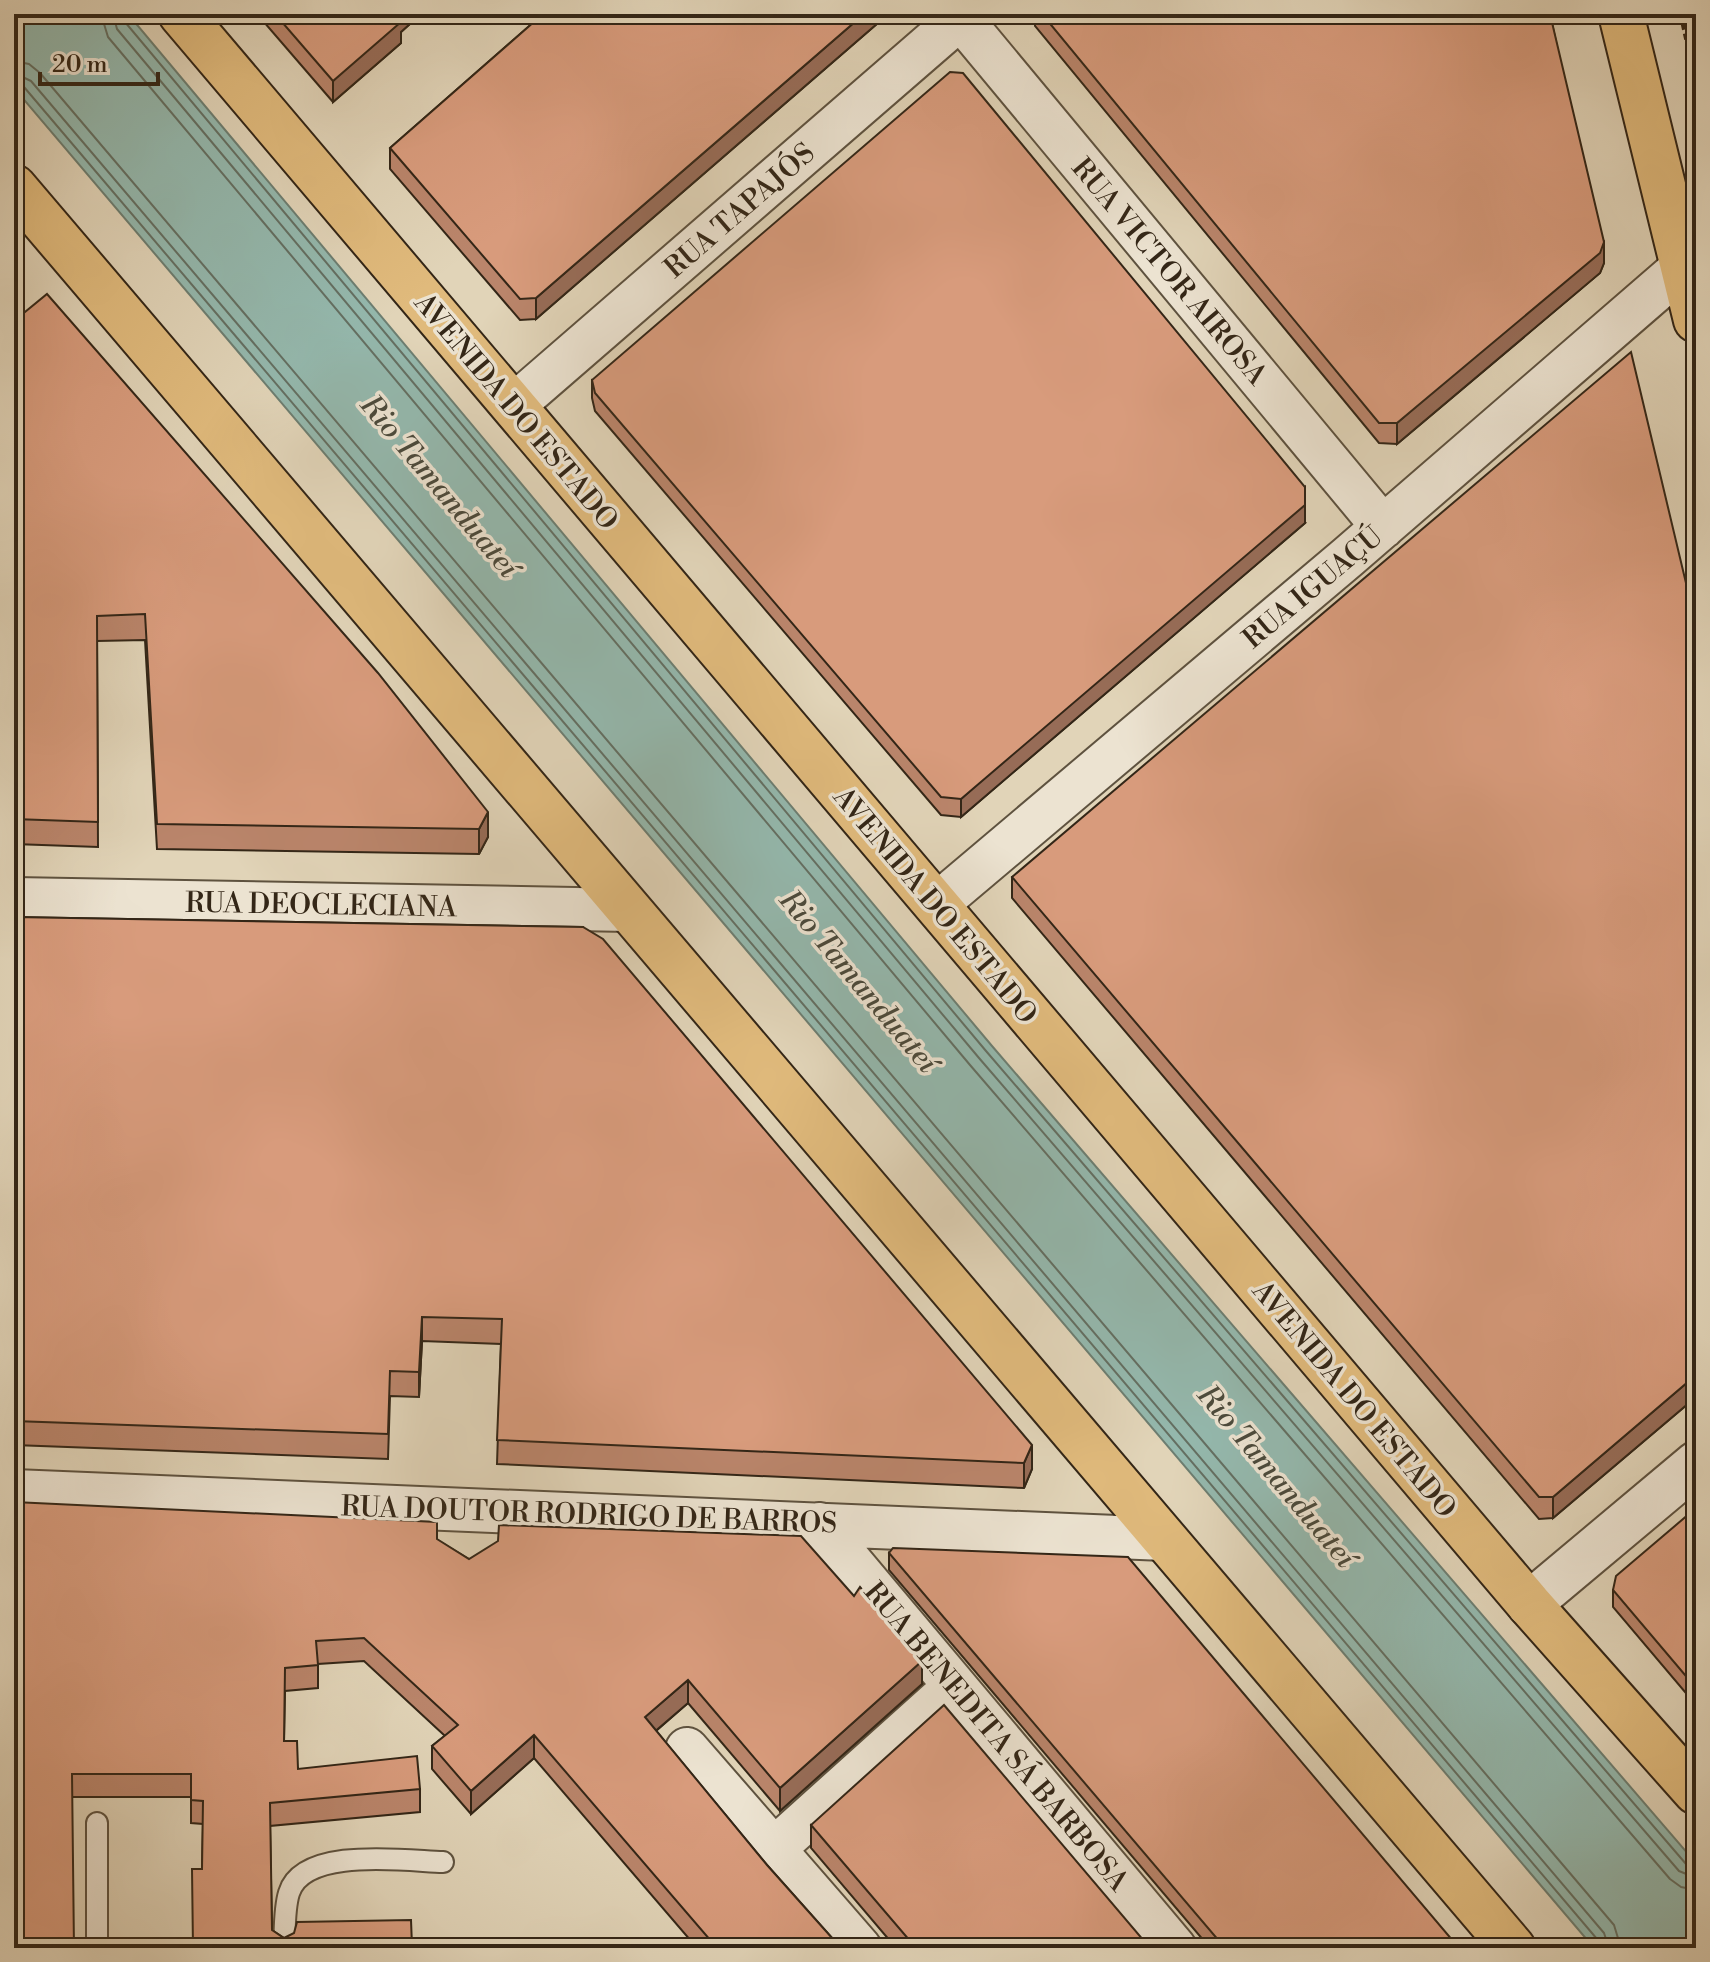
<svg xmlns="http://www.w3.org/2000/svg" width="1710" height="1962" font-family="'Libre Bodoni',serif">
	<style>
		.water { fill: #94b8ad; stroke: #6d7e71; stroke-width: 2 }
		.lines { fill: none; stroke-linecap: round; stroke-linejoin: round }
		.shore { stroke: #646f62; stroke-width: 2 }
		.service-casing { stroke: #5e523f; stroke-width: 24 }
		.minor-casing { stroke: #5e523f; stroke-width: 46 }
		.tertiary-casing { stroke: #5e523f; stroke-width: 48 }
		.primary-casing { stroke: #332617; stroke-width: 48 }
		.trunk-casing { stroke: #332617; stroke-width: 48 }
		.path { stroke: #332617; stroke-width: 5; stroke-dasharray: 6 4; stroke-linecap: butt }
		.service { stroke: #ece3d1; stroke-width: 20 }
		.minor { stroke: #ece3d1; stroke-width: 42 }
		.tertiary { stroke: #ece3d1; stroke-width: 44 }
		.primary { stroke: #e0ba7c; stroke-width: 44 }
		.trunk { stroke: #e0ba7c; stroke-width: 44 }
		.wall { fill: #ba856b; stroke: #332617; stroke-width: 2 }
		.shaded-wall { fill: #976c57; stroke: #332617; stroke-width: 2 }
		.building { fill: #d89b7c; stroke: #332617; stroke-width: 2 }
		.labels { text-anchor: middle; stroke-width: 7; stroke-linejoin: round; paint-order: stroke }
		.street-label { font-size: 28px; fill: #332617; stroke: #ece3d1 }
		.water-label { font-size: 30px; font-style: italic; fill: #4b4a3c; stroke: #ece3d1 }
	</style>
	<rect width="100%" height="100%" fill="#e1d4b8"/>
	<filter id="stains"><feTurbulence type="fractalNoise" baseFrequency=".0025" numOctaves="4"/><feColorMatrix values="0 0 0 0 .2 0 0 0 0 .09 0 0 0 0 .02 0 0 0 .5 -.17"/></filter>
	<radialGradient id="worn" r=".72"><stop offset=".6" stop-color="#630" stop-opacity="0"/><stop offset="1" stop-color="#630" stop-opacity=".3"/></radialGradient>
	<path class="water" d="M14 14H128L992 1046 1696 1863V1948H1594L14 88Z"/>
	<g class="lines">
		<path class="shore" d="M101 14 108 37 970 1065 1670 1879 1681 1887 1696 1890
			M113 14 117 29 979 1058 1679 1871 1696 1878
			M123 14 125 22 986 1051 1686 1864 1696 1868
			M14 61 29 64 40 73 1614 1925 1621 1948
			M14 73 31 81 1604 1933 1609 1948
			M14 84 24 87 1597 1939 1599 1948"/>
		<g class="service-casing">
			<path id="service" d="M97 1823V1948
				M284 1948C285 1931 284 1909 289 1893 303 1846 407 1861 443 1862"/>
		</g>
		<g class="minor-casing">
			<path id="minor" d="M957 14 1383 527
				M513 406 965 14
				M14 899 629 910
				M936 905 1348 557 1684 266
				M14 1491 1164 1539
				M819 1524 1175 1948
				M687 1749 860 1948
				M775 1848 955 1686"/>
		</g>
		<g class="tertiary-casing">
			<path id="tertiary" d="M1529 1604 1696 1464"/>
		</g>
		<g class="primary-casing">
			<path id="primary" d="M1621 14 1696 320"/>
		</g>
		<g class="trunk-casing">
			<path id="trunk" d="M181 14 1529 1604 1696 1792
				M14 187 1513 1948"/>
		</g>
		<path class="path" d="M1681 14 1696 81"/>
		<use href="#service" class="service"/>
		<use href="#minor" class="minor"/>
		<use href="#tertiary" class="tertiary"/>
		<use href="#primary" class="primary"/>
		<use href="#trunk" class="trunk"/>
	</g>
	<path class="wall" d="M257 14H421L401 32V43L333 102Z
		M543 14H886V16L536 319 520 320 390 169V148Z
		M1035 14H1550L1604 263 1600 273 1397 444 1379 443 1035 26Z
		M14 321 488 837 479 854 157 849 145 640 97 641 98 847 14 844Z
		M592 380 1305 523 961 817 941 815 595 411 592 398Z
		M1696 625V1397L1553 1518 1539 1519 1012 898V877Z
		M14 917 583 927 1032 1469 1024 1488 497 1464 501 1344 422 1341 419 1397 390 1396 388 1459 14 1445Z
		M14 1502 437 1540 469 1559 922 1684 780 1811 688 1703 656 1731 767 1865 841 1948H697L534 1758 471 1814 432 1769V1746L445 1736 364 1661 318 1664V1688L285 1691 284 1741 298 1769 420 1789V1812L270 1826 272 1930 284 1938 412 1946 529 1948H193L202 1869 203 1824 191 1823V1797H72Z
		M1696 1508V1705L1613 1607V1590Z
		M889 1553 1459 1948H1210L889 1570Z
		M811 1825 1150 1948H896L811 1848Z"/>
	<path class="shaded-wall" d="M397 14H421L401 32V43L333 102V81Z
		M864 14H886V16L536 319V298Z
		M1604 242V263L1600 273 1397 444V423Z
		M1305 487V523L961 817V799Z
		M488 812V837L479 854V829Z
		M422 1317V1341L419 1397V1372Z
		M1696 1375V1397L1553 1518V1497Z
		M1032 1445V1469L1024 1488V1463Z
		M922 1661V1684L780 1811V1788Z
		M688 1680V1703L645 1740V1717Z
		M534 1735V1758L471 1814V1791Z"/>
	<path class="building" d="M275 14H397L395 16 401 22 333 81Z
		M543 14H864L536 298 520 299 390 148Z
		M1042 14H1550L1604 242 1600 253 1397 423H1379Z
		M950 72 963 73 1305 487V505L961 799 941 797 595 393 592 380Z
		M47 294 378 673 488 812 479 829 157 824 145 614 97 616 98 822 14 819V321Z
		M1631 352 1696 625V1375L1553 1497H1539L1012 877Z
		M14 917 583 927 603 939 1032 1445 1024 1463 497 1440 502 1319 422 1317 419 1372 390 1371 388 1434 14 1421Z
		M14 1502 437 1522V1539L469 1559 498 1541 499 1525 801 1536 854 1596 860 1587 922 1661 780 1788 688 1680 645 1717 767 1865 841 1948H717L534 1735 471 1791 432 1746 458 1725 364 1638 316 1641 318 1665 285 1668 284 1741H297L298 1769 417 1756 420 1789 270 1803 272 1930 284 1938 294 1933 297 1922 411 1920 412 1946 529 1942V1948H193L192 1869H202L203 1801 191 1800V1774H72L74 1948H14Z
		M1696 1508V1688L1613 1590 1616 1576Z
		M893 1548 1128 1557 1459 1948H1225L889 1553Z
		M944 1705 1150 1948H916L811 1825Z"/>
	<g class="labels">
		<g class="street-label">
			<text transform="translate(739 210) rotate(-41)" y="10">RUA TAPAJÓS</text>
			<text transform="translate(1170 271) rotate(50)" y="10">RUA VICTOR AIROSA</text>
			<text transform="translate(517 411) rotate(50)" y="10">AVENIDA DO ESTADO</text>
			<text transform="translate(1312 587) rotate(-40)" y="10">RUA IGUAÇÚ</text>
			<text transform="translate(321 904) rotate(1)" y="10">RUA DEOCLECIANA</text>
			<text transform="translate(936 905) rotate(50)" y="10">AVENIDA DO ESTADO</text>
			<text transform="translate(1355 1399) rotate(50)" y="10">AVENIDA DO ESTADO</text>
			<text transform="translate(589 1514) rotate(2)" y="10">RUA DOUTOR RODRIGO DE BARROS</text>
			<text transform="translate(997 1736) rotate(50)" y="10">RUA BENEDITA SÁ BARBOSA</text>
		</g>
		<g class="water-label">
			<text transform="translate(440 486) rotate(50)" y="10">Rio Tamanduateí</text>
			<text transform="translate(859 981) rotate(50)" y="10">Rio Tamanduateí</text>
			<text transform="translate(1277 1476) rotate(50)" y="10">Rio Tamanduateí</text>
		</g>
	</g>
	<rect width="1710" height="1962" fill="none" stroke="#e1d4b8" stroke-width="48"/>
	<rect x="16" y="16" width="1678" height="1930" fill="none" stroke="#332617" stroke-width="4"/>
	<rect x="24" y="24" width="1662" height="1914" fill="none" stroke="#332617" stroke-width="2"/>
	<path d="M40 72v12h118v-12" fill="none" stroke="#332617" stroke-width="4"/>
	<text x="52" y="72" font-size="24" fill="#332617" stroke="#ece3d1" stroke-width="6" paint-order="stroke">20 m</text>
	<rect width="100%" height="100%" filter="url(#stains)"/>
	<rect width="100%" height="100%" fill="url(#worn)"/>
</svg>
